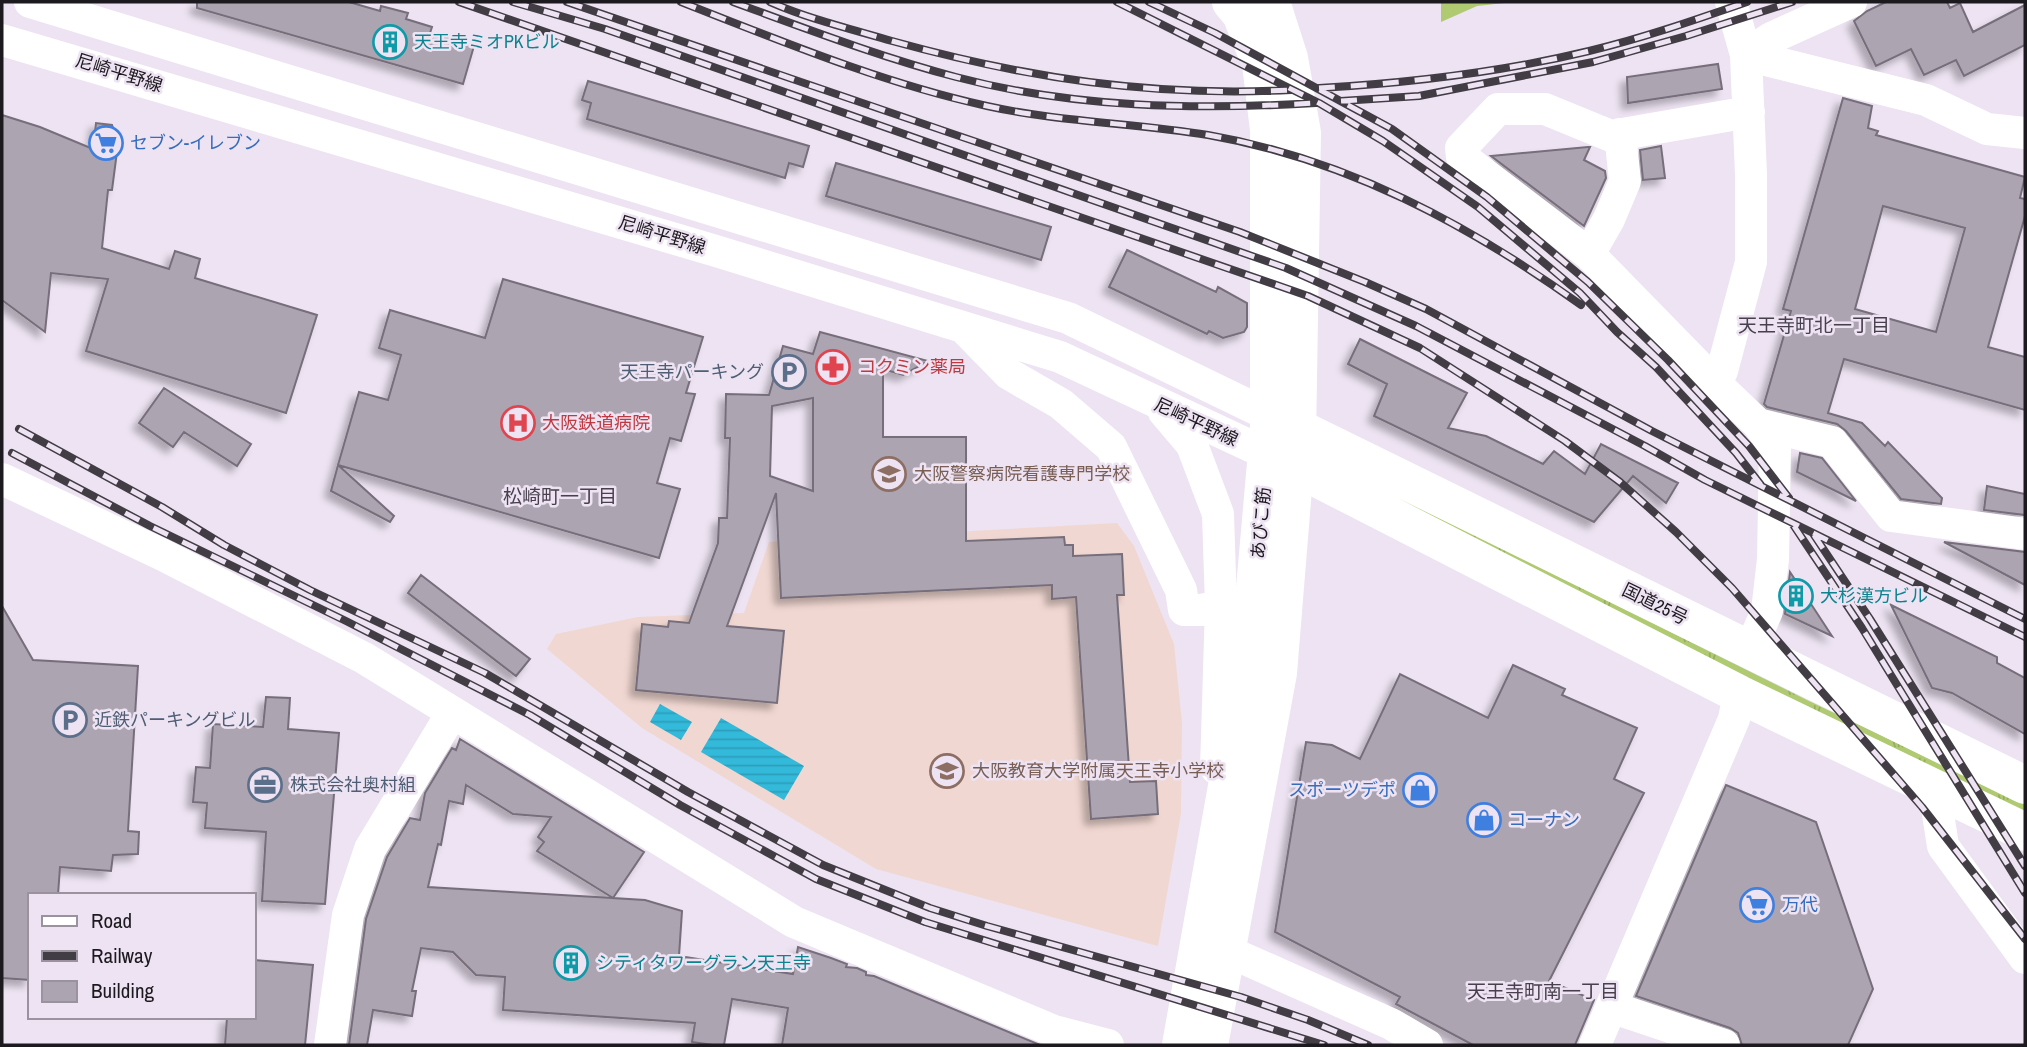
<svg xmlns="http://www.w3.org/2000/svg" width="2027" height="1047" font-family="'Archivo Narrow','Noto Sans JP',sans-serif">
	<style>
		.education { fill: #f1d7d1 }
		.grass { fill: url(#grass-tufts) }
		.park { fill: #afca71 }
		.water { fill: url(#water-rules) }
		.building { fill: #ada4b2; stroke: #776e7b; stroke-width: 2; fill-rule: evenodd; filter: url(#shadow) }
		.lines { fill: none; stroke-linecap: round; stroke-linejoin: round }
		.minor { stroke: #fff; stroke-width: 32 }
		.major { stroke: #fff; stroke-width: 38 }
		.highway { stroke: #fff; stroke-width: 38 }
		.rail-casing { stroke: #423d44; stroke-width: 8 }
		.rail { stroke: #ede3f2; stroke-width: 5; stroke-dasharray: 16; stroke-linecap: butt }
		.labels { text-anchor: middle; stroke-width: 5; stroke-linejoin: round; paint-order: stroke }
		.culture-label { font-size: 18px; fill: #0d838f; stroke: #ede3f2; text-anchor: start }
		.street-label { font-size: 18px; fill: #1d1a1f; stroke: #ede3f2 }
		.shop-label { font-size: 18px; fill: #366cbe; stroke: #ede3f2; text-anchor: start }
		.health-label { font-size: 18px; fill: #be3a42; stroke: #ede3f2; text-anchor: start }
		.service-label { font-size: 18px; fill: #4e5e75; stroke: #ede3f2; text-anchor: start }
		.education-label { font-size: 18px; fill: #785e54; stroke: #ede3f2; text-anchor: start }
		.neighbourhood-label { font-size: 19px; fill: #48404c; stroke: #ede3f2 }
	</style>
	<defs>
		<pattern id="grass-tufts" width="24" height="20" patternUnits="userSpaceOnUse" patternTransform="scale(1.75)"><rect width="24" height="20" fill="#afca71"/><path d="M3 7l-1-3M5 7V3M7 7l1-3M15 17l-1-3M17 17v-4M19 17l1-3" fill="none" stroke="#96ad61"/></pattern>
		<pattern id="water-rules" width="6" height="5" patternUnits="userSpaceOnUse" patternTransform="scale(1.75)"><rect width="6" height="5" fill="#33b9da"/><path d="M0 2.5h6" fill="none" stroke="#2d9ebb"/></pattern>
		<filter id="shadow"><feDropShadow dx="-6" dy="6" stdDeviation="3.5" flood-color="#0004"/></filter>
	</defs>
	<rect width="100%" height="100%" fill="#ede3f2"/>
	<path class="education" d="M1117 523 1134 546 1174 644 1182 723 1181 813 1158 946 876 869 642 728 547 649 556 634 638 617 744 613 769 542Z"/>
	<path class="grass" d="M1391 493 1807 700 2025 804V815L1389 500Z"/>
	<path class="park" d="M1441 2H1514L1477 6 1441 22Z"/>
	<path class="water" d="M660 704 692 722 681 740 650 722Z
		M721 718 804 766 784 800 701 752Z"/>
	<path class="building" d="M197 2H349L380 11 381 6 408 13 406 19 432 27 430 33 474 46 463 84 197 8Z
		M1886 2H1947L1950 8 1960 3 1973 32 2025 5V45L1964 76 1956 60 1924 75 1911 49 1876 66 1854 21 1867 11Z
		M1718 64 1722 89 1628 103 1627 77Z
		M588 81 809 146 803 167 789 163 785 178 587 119 591 103 582 100Z
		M1843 98 1872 106 1868 128 1878 131 1876 135 2025 177 2020 198 2025 199V216L1988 347 2025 357V410L1844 359 1828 413 1862 423 1885 446 1888 442 1942 498 1941 504 1901 499 1846 431 1837 424 1767 407 1764 404 1791 311 1783 309ZM1883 206 1965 228 1936 332 1855 309Z
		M2 115 40 127 93 149 96 123 112 125 118 144 112 190H108L102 248 169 269 175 251 200 259 195 278 317 315 286 413 86 351 108 279 51 273 45 332 2 300Z
		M1661 146 1665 178 1643 180 1640 150Z
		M1588 147H1590L1584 160 1605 171 1606 178 1584 226 1491 156Z
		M836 163 1051 227 1041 260 826 196Z
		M1127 250 1216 292 1218 287 1247 303V327L1244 332 1223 338 1209 331 1207 334 1109 287Z
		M503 279 703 337 686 393 695 394 681 441 670 438 657 483 680 489 659 558 338 465 359 392 388 400 401 355 379 348 390 310 485 338Z
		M820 332 928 361 903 375 883 369V437H966V541L1064 537 1065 545H1073V556L1122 554 1124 595H1117L1130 782 1156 781 1158 814 1091 819 1076 597 1052 599V585L781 598 776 493 727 626 784 631 777 703 636 690 642 624 668 627 669 621 689 623 718 543 719 518H727L730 438H725L726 394 769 395 783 346 813 354ZM813 398V491L770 476 772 406Z
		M1360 339 1467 393 1448 428 1486 436 1543 464 1554 451 1585 474 1601 444 1678 483 1666 503 1633 476 1594 522 1374 416 1387 384 1348 364Z
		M164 388 251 444 237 466 184 432 173 447 139 423Z
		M1800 453 1822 458 1856 501 1797 472Z
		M338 465 394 516 390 522 331 491Z
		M1987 486 2025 494V515L1984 510Z
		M1944 542 2025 552V585Z
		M1790 572 1832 636 1785 614Z
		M421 575 530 659 516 676 408 593Z
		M1891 605 1997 657V663L2025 678V734L1952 693 1932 688Z
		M2 606 33 660 138 666 128 831 139 832 138 854 113 855 111 871 60 867 58 895H30V980L2 978Z
		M1513 665 1565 689 1562 695 1637 728 1614 779 1644 793 1549 981 1594 1000 1575 1045H1473L1396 1004 1400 997 1275 932 1306 742 1332 745 1360 759 1400 674 1488 718Z
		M266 697 290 698 288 729 339 733 325 904 262 901 266 832 205 828 207 803 193 802 196 767 210 768 213 724 263 727Z
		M460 739 644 852 613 898 645 900 682 911 679 956 793 974 798 947 831 958 847 964 846 967 857 968 866 972V975L874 976 1040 1045H782L788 1008 732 999 724 1045H713L692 1042 695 1023 503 1010 505 977 476 975 453 952 421 948 412 991H416L412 1016 373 1010 367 1045H349L366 919 387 857 410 818 420 820 425 793 452 748 456 750ZM466 785 513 814 551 817 538 837 544 842 537 851 613 898 428 887 438 844 441 845 449 801 463 804Z
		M1726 785 1816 822 1873 989 1848 1045H1742L1738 1033 1730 1028 1636 996Z
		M254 960 313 965 305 1045H225L227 1017H254Z"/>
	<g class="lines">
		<path class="minor" d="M30 2 1068 318 1287 424
			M1731 2 1746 55 1926 100 1987 129 2025 133
			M2 40 716 251 1060 357 1287 463
			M1749 112 1611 136 1545 109H1498L1461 148 1462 157 1589 254 1715 383 1722 371 1751 262V175L1746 55 1771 38 1851 2
			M1589 254 1609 219 1625 181 1620 134
			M964 328 1009 374 1061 404 1111 447 1181 590 1184 610H1201L1221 606
			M1715 383 1758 424 1775 447 1773 559 1767 611 1750 650
			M1164 412 1192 445 1218 514 1221 606 1216 768
			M1758 424 1832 442 1891 516 2025 534
			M2 479 163 555 364 658 794 922 1054 1031 1108 1045
			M1934 788 1943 846 2025 958
			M1236 955 1391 1024 1427 1045
			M1611 1007 1724 1045
			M330 1045 348 915 370 849 452 713
			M1595 1045 1734 719 1739 694"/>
		<path class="major" d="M1181 1045 1248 668 1269 429V130L1261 64 1241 14 1231 2
			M1209 1045 1278 673 1297 439 1302 133 1289 58 1271 2"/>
		<path class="highway" d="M1286 422 2025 785
			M1307 473 1739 694 2025 832"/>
		<g class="rail-casing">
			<path id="rail" d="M459 2 1308 296 1420 348 1565 441 1620 482 1676 532 1732 588 1922 807 2025 939
				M513 2 605 29 1286 268 1416 326 1645 446 1705 480 2025 637
				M567 2 1240 232 1365 282 1426 309 1652 431 2025 619
				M681 2C781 41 882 83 987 106 1059 122 1135 123 1208 135 1346 159 1468 224 1581 305
				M733 2C807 29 880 57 956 77 1073 108 1196 110 1316 103
				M770 2C809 19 851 29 892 41 1026 78 1151 97 1291 90
				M1117 2 1319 103 1383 141 1478 207 1580 293 1617 332 1656 367 1736 453 1761 485
				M1149 2 1215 33 1392 129 1487 197 1588 282 1668 360 1749 446 1789 498
				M1319 88C1408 83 1502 72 1589 51 1643 38 1695 20 1747 2
				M1341 101 1419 96 1593 62 1686 36 1792 2
				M19 429 162 507 224 545 310 590 485 673 688 792 823 865 930 908 987 926 1241 997 1308 1020 1368 1045
				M12 453 150 526 346 621 530 715 680 805 816 879 925 922 1324 1045
				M1794 526 1862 628 2025 893
				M1814 535 1870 619 2025 866"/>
		</g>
		<use href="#rail" class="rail"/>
	</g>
	<defs>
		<g id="building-ring" transform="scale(1.75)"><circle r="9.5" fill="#ede3f2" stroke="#0f9aa8" stroke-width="1.5"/><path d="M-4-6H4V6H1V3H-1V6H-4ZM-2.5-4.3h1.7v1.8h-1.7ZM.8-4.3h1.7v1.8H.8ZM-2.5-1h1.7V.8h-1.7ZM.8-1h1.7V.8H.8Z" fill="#0f9aa8"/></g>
		<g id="supermarket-ring" transform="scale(1.75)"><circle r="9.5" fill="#ede3f2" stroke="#3f7fe0" stroke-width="1.5"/><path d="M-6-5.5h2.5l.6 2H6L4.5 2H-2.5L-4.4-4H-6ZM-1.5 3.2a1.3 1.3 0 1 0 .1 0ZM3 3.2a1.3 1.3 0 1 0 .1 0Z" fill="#3f7fe0"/></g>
		<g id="pharmacy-ring" transform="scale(1.75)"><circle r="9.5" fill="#ede3f2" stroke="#e0444e" stroke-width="1.5"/><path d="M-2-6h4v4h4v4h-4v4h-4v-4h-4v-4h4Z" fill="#e0444e"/></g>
		<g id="parking-ring" transform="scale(1.75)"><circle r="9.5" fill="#ede3f2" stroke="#5c6f8a" stroke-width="1.5"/><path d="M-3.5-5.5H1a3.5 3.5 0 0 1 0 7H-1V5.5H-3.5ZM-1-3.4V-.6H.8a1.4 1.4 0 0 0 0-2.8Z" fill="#5c6f8a"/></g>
		<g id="hospital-ring" transform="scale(1.75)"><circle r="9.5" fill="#ede3f2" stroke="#e0444e" stroke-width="1.5"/><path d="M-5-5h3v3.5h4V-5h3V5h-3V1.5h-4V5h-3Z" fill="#e0444e"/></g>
		<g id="university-ring" transform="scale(1.75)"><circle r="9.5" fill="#ede3f2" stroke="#8d6e63" stroke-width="1.5"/><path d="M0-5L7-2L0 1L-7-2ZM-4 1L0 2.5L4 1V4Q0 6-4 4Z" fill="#8d6e63"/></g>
		<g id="school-ring" transform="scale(1.75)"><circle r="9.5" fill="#ede3f2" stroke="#8d6e63" stroke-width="1.5"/><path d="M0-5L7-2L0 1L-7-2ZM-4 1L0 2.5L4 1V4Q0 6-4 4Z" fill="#8d6e63"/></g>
		<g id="office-ring" transform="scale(1.75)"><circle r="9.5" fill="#ede3f2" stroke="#5c6f8a" stroke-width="1.5"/><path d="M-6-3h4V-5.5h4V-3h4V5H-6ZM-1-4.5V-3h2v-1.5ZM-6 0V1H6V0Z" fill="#5c6f8a"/></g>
		<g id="shop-ring" transform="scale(1.75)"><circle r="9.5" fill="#ede3f2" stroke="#3f7fe0" stroke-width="1.5"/><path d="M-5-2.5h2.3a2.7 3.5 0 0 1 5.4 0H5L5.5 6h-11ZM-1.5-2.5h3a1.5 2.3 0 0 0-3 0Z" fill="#3f7fe0"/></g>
	</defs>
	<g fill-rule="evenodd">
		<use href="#building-ring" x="390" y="42"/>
		<use href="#supermarket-ring" x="106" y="143"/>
		<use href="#pharmacy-ring" x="833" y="367"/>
		<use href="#parking-ring" x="789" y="372"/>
		<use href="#hospital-ring" x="518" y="423"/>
		<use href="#university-ring" x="889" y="474"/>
		<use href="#building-ring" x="1796" y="596"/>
		<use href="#parking-ring" x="70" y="720"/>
		<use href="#school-ring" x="947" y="771"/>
		<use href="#office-ring" x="265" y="785"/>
		<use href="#shop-ring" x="1420" y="790"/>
		<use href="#shop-ring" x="1484" y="820"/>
		<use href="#supermarket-ring" x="1757" y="905"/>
		<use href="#building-ring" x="571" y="963"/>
	</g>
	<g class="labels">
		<g class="culture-label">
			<text x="414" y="48">天王寺ミオPKビル</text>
			<text x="1820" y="602">大杉漢方ビル</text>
			<text x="596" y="969">シティタワーグラン天王寺</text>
		</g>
		<g class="street-label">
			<text transform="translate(119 73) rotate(17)" y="6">尼崎平野線</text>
			<text transform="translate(662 235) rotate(17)" y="6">尼崎平野線</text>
			<text transform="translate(1196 422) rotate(25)" y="6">尼崎平野線</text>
			<text transform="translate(1261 523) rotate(-85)" y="6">あびこ筋</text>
			<text transform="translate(1655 604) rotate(26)" y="6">国道25号</text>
		</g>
		<g class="shop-label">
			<text x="130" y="149">セブン-イレブン</text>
			<text x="1396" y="796" text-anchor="end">スポーツデポ</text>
			<text x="1508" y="826">コーナン</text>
			<text x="1782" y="911">万代</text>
		</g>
		<g class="health-label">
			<text x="858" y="373">コクミン薬局</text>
			<text x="542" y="429">大阪鉄道病院</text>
		</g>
		<g class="service-label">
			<text x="764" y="378" text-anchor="end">天王寺パーキング</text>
			<text x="94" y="726">近鉄パーキングビル</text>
			<text x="290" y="791">株式会社奥村組</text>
		</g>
		<g class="education-label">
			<text x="914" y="480">大阪警察病院看護専門学校</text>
			<text x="972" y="777">大阪教育大学附属天王寺小学校</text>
		</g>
		<g class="neighbourhood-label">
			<text x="1814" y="332">天王寺町北一丁目</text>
			<text x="560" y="503">松崎町一丁目</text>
			<text x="1543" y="998">天王寺町南一丁目</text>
		</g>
	</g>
	<rect width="2027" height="1047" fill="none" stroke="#1d1a1f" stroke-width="7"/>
	<rect x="28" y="893" width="228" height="126" fill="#ede3f2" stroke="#9a939e" stroke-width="2"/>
	<rect x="42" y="916" width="35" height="10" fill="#ffffff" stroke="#9a939e" stroke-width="2"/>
	<text x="91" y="928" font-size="21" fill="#1d1a1f">Road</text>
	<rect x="42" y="951" width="35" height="10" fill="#423d44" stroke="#9a939e" stroke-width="2"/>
	<text x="91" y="963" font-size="21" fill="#1d1a1f">Railway</text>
	<rect x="42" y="981" width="35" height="21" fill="#ada4b2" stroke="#9a939e" stroke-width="2"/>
	<text x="91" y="998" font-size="21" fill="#1d1a1f">Building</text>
</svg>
